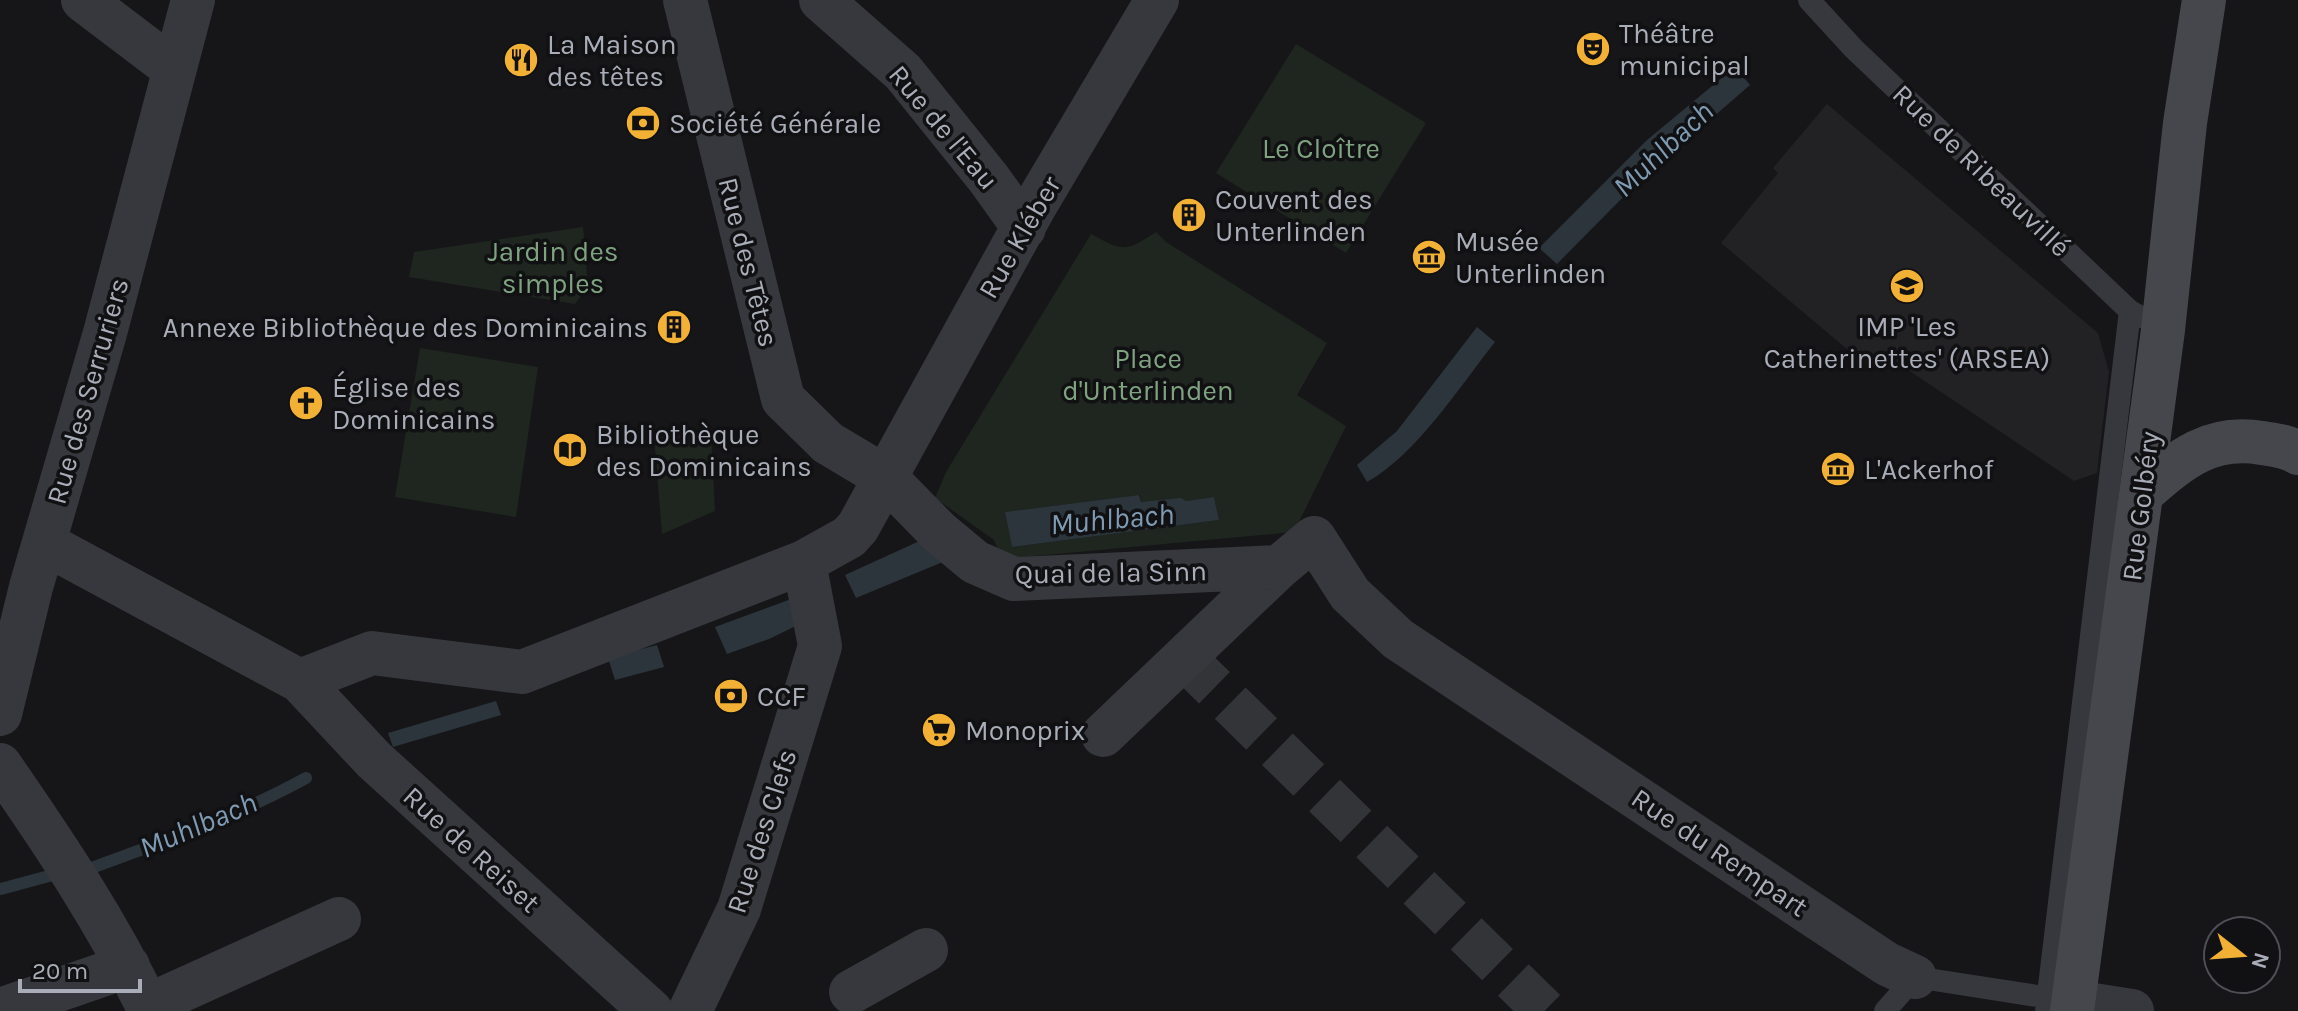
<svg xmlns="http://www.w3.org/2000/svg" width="2298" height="1011" font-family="Karla,sans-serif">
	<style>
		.built { fill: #222225 }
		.green { fill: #1e261f; fill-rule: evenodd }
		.water { fill: #2c353c }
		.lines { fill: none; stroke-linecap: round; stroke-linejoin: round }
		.stream { stroke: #2c353c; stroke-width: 12 }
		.street-tunnel { stroke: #333438; stroke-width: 44; stroke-dasharray: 44 22; stroke-linecap: butt }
		.lane { stroke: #37383d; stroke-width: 22 }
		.street { stroke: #37383d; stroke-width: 44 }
		.secondary { stroke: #45474d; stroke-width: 44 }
		.labels { text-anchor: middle; stroke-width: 7; stroke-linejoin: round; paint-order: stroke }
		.poi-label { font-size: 28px; fill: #a8adb8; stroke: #111113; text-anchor: start }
		.street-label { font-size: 28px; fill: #a8adb8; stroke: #111113 }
		.park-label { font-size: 28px; fill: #7fa381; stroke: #111113 }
		.water-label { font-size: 30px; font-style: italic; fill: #7f9bb3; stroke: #111113 }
	</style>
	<rect width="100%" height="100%" fill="#161618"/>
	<path class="built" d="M1827 104 2098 333 2109 372 2097 473 2074 481 1880 351 1867 366 1721 243 1778 173 1773 168Z"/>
	<path class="green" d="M1296 44 1426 123 1346 253 1216 173Z
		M583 227 588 286 575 304 409 277 414 252Z
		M1156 232 1166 242 1327 343 1297 395 1346 426 1294 532 1002 559 994 540 935 498 946 472 1091 234C1124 252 1125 252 1156 232ZM1140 495 1141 502 1186 501 1214 497 1219 520 1012 547 1005 512Z
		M420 348 538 367 516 517 395 497Z
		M711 431 715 511 662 534 654 436Z"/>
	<path class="water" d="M1735 67 1750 85 1638 182 1557 264 1539 248 1647 140Z
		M1477 327 1495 342C1460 386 1416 455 1367 482L1357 465 1397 431Z
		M1139 495 1141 502 1181 498 1186 501 1214 497 1219 520 1012 547 1005 512Z
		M937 533 950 559 856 598 845 575Z
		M794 598 806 621 769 639 727 654 715 627Z
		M657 645 664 667 615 680 608 658Z
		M496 701 501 715 393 747 388 733Z"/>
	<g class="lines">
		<path class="stream" d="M89 869C162 842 237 816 306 778
			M1 889 60 873"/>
		<path class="street-tunnel" d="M1183 657 1545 1011"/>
		<path class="lane" d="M1809 0 1854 49 2130 311 2141 317
			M1885 1011 1915 977 2063 1000
			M2046 1011 2130 311"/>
		<path class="street" d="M83 0 174 69
			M685 0 783 399 828 443 885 477 939 532 975 562 1014 579 1279 567 1314 538 1350 594 1398 639 1887 964 1915 977
			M821 0 903 72 989 179 1024 228
			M44 543 300 681 374 760 651 1011
			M300 681 372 653 522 672 804 562
			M0 714 31 587 105 333 193 0
			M1103 735 1279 567
			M0 765C56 846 107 922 150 1011
			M851 992 926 950
			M2074 1002 2132 1011
			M147 1006 339 919
			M0 1010 128 966
			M690 1011 739 909 820 646 804 562 849 537 858 527 1036 204 1157 0"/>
		<path class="secondary" d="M2141 494C2179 461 2208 434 2262 443 2275 445 2287 446 2298 453
			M2072 1011 2163 330 2185 123 2204 0"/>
	</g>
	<defs>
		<g id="theatre-disc" transform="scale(1.8)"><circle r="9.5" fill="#f2b134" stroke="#111113"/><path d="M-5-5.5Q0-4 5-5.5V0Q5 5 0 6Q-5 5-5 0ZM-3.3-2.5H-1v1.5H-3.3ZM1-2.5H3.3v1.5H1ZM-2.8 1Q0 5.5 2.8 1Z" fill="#111"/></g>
		<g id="restaurant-disc" transform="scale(1.8)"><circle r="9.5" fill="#f2b134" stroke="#111113"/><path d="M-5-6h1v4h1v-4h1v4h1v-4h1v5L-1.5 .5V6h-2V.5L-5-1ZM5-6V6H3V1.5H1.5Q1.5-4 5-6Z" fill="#111"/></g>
		<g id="bank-disc" transform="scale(1.8)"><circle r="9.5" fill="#f2b134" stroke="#111113"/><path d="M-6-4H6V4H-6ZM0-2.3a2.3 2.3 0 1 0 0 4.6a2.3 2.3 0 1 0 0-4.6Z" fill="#111"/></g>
		<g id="building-disc" transform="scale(1.8)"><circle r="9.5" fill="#f2b134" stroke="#111113"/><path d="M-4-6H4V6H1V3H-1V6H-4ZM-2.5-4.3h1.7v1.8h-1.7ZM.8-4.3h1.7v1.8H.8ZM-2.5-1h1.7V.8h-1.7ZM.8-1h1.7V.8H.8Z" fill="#111"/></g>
		<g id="museum-disc" transform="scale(1.8)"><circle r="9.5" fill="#f2b134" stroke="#111113"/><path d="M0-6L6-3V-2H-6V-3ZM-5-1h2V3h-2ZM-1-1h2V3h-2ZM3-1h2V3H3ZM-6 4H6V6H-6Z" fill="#111"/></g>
		<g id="school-disc" transform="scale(1.8)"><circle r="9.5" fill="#f2b134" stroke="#111113"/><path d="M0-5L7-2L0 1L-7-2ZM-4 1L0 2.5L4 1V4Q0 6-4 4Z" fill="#111"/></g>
		<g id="church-disc" transform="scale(1.8)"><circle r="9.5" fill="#f2b134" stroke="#111113"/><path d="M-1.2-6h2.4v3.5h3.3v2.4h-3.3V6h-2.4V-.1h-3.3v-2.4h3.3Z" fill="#111"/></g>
		<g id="library-disc" transform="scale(1.8)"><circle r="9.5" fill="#f2b134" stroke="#111113"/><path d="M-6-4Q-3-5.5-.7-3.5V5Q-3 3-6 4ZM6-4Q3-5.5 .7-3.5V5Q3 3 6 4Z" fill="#111"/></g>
		<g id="supermarket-disc" transform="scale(1.8)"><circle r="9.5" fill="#f2b134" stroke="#111113"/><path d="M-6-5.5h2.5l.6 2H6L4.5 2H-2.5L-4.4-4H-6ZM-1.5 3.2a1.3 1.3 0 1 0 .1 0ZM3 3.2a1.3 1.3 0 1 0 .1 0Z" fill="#111"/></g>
	</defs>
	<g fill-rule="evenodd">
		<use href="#theatre-disc" x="1593" y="49"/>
		<use href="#restaurant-disc" x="521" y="60"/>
		<use href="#bank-disc" x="643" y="123"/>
		<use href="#building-disc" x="1189" y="215"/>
		<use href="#museum-disc" x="1429" y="257"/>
		<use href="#school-disc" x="1907" y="286"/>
		<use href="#building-disc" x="674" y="327"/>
		<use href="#church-disc" x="306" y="403"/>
		<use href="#library-disc" x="570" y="450"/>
		<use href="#museum-disc" x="1838" y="469"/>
		<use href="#bank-disc" x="731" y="696"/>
		<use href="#supermarket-disc" x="939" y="730"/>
	</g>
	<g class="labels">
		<g class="poi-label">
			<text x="1619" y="43">Théâtre<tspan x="1619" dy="32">municipal</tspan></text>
			<text x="547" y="54">La Maison<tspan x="547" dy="32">des têtes</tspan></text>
			<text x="669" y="133">Société Générale</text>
			<text x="1215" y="209">Couvent des<tspan x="1215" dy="32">Unterlinden</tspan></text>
			<text x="1455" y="251">Musée<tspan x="1455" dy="32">Unterlinden</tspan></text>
			<text x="1907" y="336" text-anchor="middle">IMP 'Les<tspan x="1907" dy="32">Catherinettes' (ARSEA)</tspan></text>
			<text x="648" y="337" text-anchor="end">Annexe Bibliothèque des Dominicains</text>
			<text x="332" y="397">Église des<tspan x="332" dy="32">Dominicains</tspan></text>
			<text x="596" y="444">Bibliothèque<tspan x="596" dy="32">des Dominicains</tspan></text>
			<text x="1864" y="479">L'Ackerhof</text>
			<text x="757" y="706">CCF</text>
			<text x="965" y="740">Monoprix</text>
		</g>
		<g class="street-label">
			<text transform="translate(944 127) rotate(50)" y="10">Rue de l'Eau</text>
			<text transform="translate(1982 170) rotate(44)" y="10">Rue de Ribeauvillé</text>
			<text transform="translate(1019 237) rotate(-60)" y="10">Rue Kléber</text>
			<text transform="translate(749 262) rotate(76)" y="10">Rue des Têtes</text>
			<text transform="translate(87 391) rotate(-74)" y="10">Rue des Serruriers</text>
			<text transform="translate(2140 506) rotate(-83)" y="10">Rue Golbéry</text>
			<text transform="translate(1111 572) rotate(-1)" y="10">Quai de la Sinn</text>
			<text transform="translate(761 831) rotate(-72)" y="10">Rue des Clefs</text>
			<text transform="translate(472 849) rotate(42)" y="10">Rue de Reiset</text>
			<text transform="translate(1720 852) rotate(34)" y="10">Rue du Rempart</text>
		</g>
		<g class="park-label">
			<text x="1321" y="158">Le Cloître</text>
			<text x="553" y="261">Jardin des<tspan x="553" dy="32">simples</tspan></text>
			<text x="1148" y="368">Place<tspan x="1148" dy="32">d'Unterlinden</tspan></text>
		</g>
		<g class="water-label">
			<text transform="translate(1663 149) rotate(-43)" y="10">Muhlbach</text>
			<text transform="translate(1112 519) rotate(-5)" y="10">Muhlbach</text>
			<text transform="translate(198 825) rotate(-23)" y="10">Muhlbach</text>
		</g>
	</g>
	<g transform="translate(2242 955) rotate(107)"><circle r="38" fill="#111113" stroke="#4d4f55" stroke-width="2"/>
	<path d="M0-6L14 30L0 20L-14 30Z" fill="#f2b134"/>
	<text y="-12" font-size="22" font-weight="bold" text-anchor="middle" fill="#a8adb8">N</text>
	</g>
	<path d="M20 979v12h120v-12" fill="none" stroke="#a8adb8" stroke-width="4"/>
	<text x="32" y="979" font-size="24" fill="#a8adb8" stroke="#111113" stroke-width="6" paint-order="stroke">20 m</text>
</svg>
